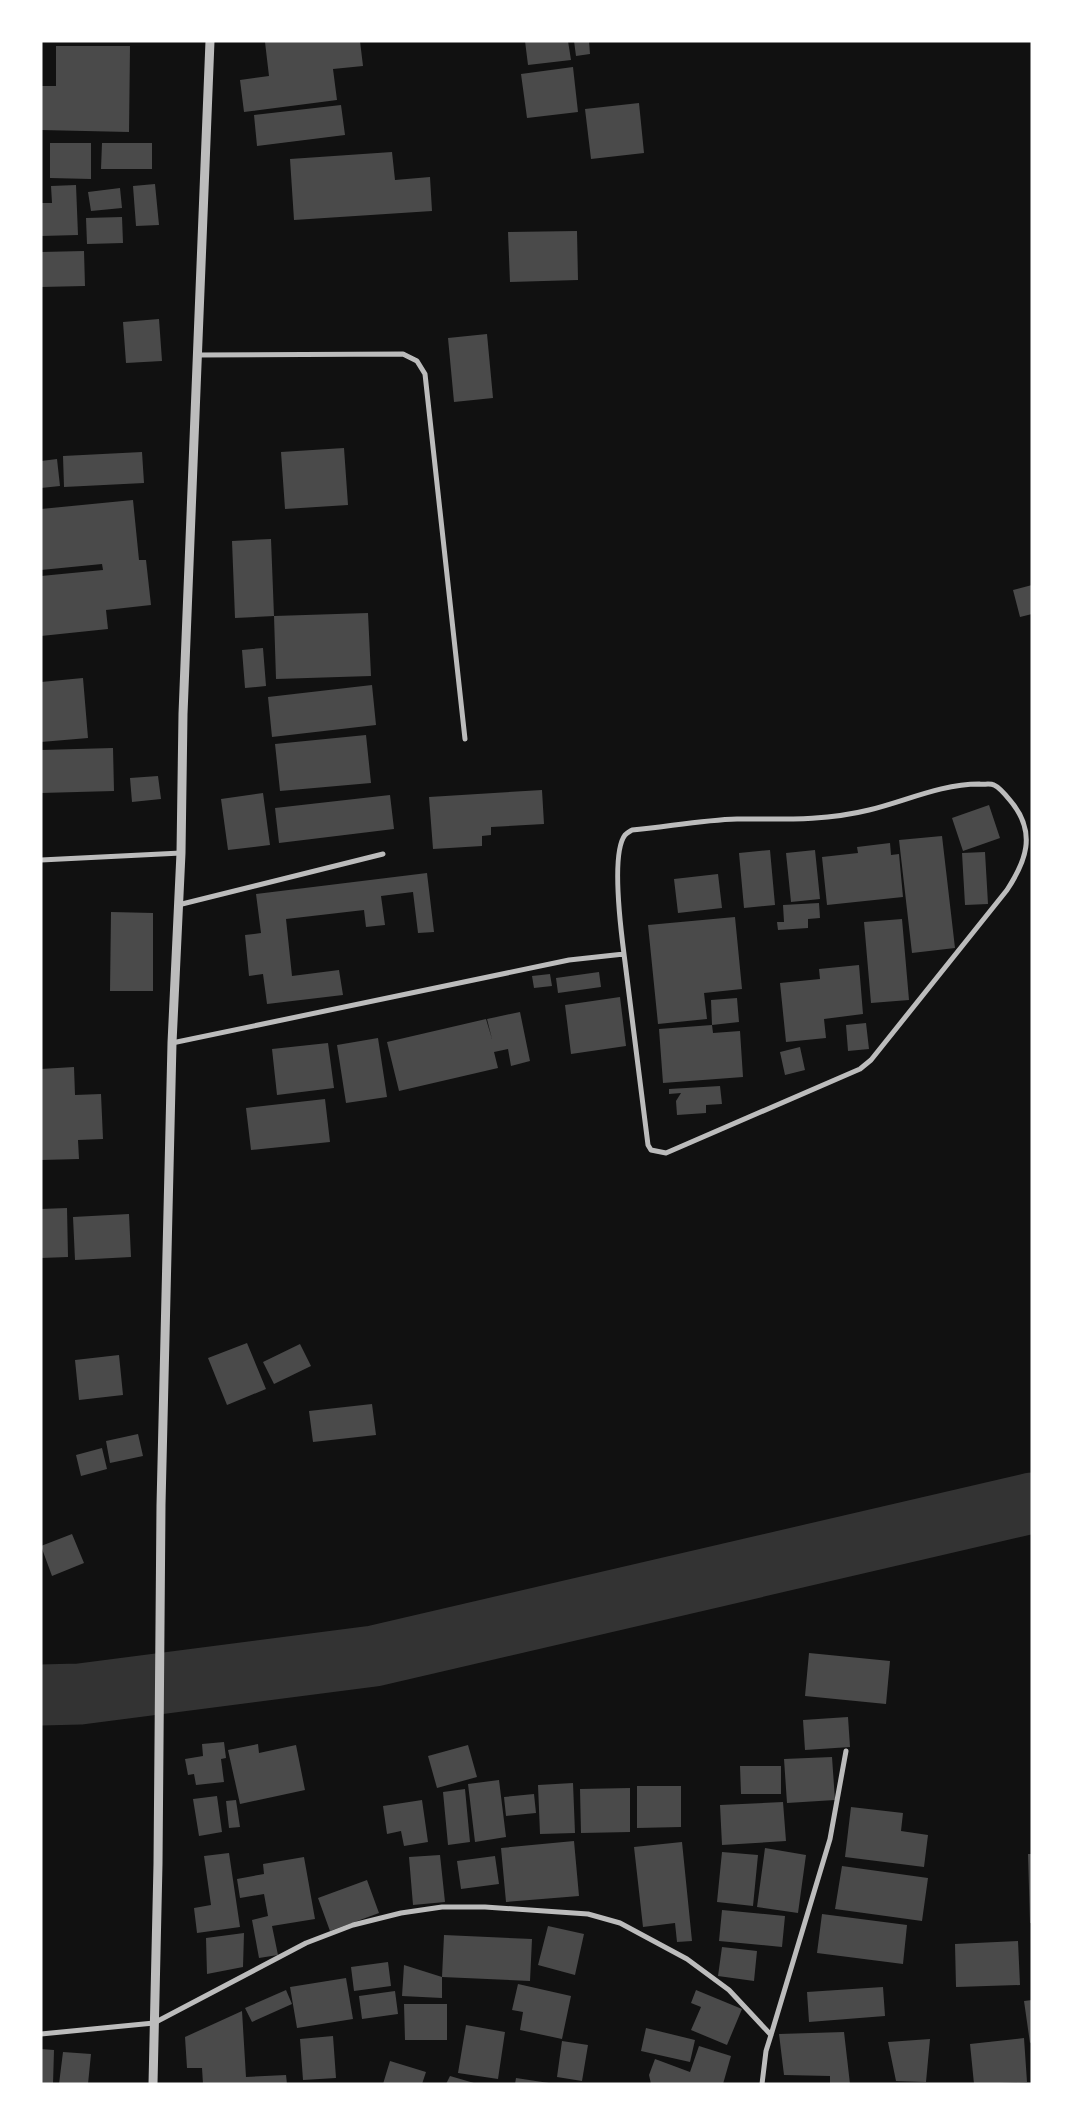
<svg xmlns="http://www.w3.org/2000/svg" width="1073" height="2125" font-family="Raleway,sans-serif">
	<style>
		.lines { fill: none; stroke-linecap: round; stroke-linejoin: round }
		.river { stroke: #333; stroke-width: 61 }
		.building { fill: #4a4a4a }
		.minor { stroke: #bcbcbc; stroke-width: 5 }
		.tertiary { stroke: #bcbcbc; stroke-width: 9 }
	</style>
	<rect width="100%" height="100%" fill="#111"/>
	<g class="lines">
		<path class="river" d="M41 1695 80 1694 374 1656 1032 1503"/>
	</g>
	<path class="building" d="M360 41 363 66 333 69 337 100 244 112 240 80 269 76 265 42Z
		M525 41H568L571 60 528 65Z
		M574 41H589L590 54 576 56Z
		M56 46H130L129 132 41 130V86H56Z
		M573 67 578 112 527 118 521 74Z
		M639 103 644 153 591 159 585 109Z
		M341 105 345 135 257 146 254 115Z
		M50 143H91V179L50 178Z
		M102 143H152V169H101Z
		M392 152 395 180 430 177 432 211 294 220 290 159Z
		M155 184 159 225 136 226 133 186Z
		M76 185 78 235 41 236V203H52L51 186Z
		M120 188 122 208 91 211 88 192Z
		M122 217 123 243 87 244 86 218Z
		M577 231 578 280 510 282 508 232Z
		M84 251 85 286 41 287V252Z
		M159 319 162 361 126 363 123 322Z
		M487 334 493 398 454 402 448 338Z
		M344 448 348 505 285 509 281 452Z
		M142 452 144 483 64 487 63 456Z
		M57 459 60 486 41 488V461Z
		M133 500 139 560H146L151 605 106 610 108 629 41 636V576L103 570 102 564 41 570V509Z
		M271 539 274 616 235 618 232 541Z
		M1032 585V614L1020 617 1013 590Z
		M368 613 371 676 276 679 274 616Z
		M263 648 266 686 245 688 242 650Z
		M83 678 88 738 41 742V682Z
		M372 685 376 725 272 737 268 697Z
		M366 735 371 783 280 791 275 744Z
		M113 748 114 791 41 793V750Z
		M158 776 161 799 132 802 130 778Z
		M542 790 544 824 491 827V835L482 836V846L433 849 429 797Z
		M263 793 270 845 228 850 221 799Z
		M390 795 394 829 279 843 275 808Z
		M989 805 1000 838 963 851 952 818Z
		M942 836 955 948 912 953 899 840Z
		M890 843 891 855 899 854 903 897 827 905 822 857 858 853 857 847Z
		M770 850 775 905 744 908 739 853Z
		M815 850 820 899 791 902 786 853Z
		M985 852 988 904 965 905 962 853Z
		M427 873 434 932 418 933 413 892 381 896 385 925 366 927 364 910 286 919 292 976 339 970 343 995 267 1004 263 974 249 976 245 935 261 933 256 894Z
		M718 874 722 908 678 913 674 879Z
		M819 903 820 918 808 919V928L778 930 777 922H784L783 905Z
		M111 912 153 913V991H110Z
		M735 917 742 989 704 993 707 1019 658 1024 648 925Z
		M902 919 909 1000 871 1003 864 922Z
		M859 965 863 1014 824 1019 826 1038 786 1042 780 983 820 979 819 969Z
		M599 972 601 987 558 993 556 978Z
		M550 974 552 986 534 988 532 976Z
		M620 997 626 1046 571 1054 565 1005Z
		M737 998 739 1022 712 1025 711 1000Z
		M520 1012 530 1061 511 1066 508 1049 494 1052 498 1068 399 1091 387 1042 486 1019 492 1039 487 1019Z
		M866 1023 869 1049 848 1051 846 1025Z
		M712 1025 713 1033 740 1031 743 1077 663 1083 659 1029Z
		M378 1038 387 1097 346 1103 337 1045Z
		M328 1043 334 1088 277 1095 272 1049Z
		M800 1047 805 1070 785 1075 780 1052Z
		M74 1067 75 1095 101 1094 103 1139 78 1140 79 1159 41 1160V1069Z
		M720 1086 722 1104 706 1105V1113L677 1115 676 1101 681 1093 669 1094V1089Z
		M325 1099 330 1142 251 1150 246 1108Z
		M67 1208 68 1257 41 1258V1209Z
		M129 1214 131 1257 75 1260 73 1217Z
		M247 1343 266 1389 227 1405 208 1358Z
		M300 1344 311 1366 274 1384 263 1362Z
		M119 1355 123 1395 79 1400 75 1360Z
		M372 1404 376 1435 313 1442 309 1411Z
		M138 1434 143 1456 110 1463 106 1441Z
		M102 1448 107 1469 81 1476 76 1455Z
		M72 1534 84 1563 52 1576 41 1546Z
		M809 1653 890 1661 886 1704 805 1696Z
		M848 1717 850 1747 805 1750 803 1720Z
		M224 1742 226 1758 221 1759 224 1782 196 1785 194 1774 188 1775 185 1759 203 1756 202 1744Z
		M258 1744 259 1753 296 1745 305 1790 240 1804 228 1750Z
		M468 1745 477 1777 437 1788 428 1756Z
		M832 1757 835 1800 787 1803 784 1759Z
		M740 1766H781V1794H741Z
		M499 1780 506 1837 475 1842 468 1784Z
		M573 1783 575 1833 540 1834 538 1785Z
		M637 1786H681V1827L637 1828Z
		M630 1788V1832L581 1833 580 1789Z
		M465 1789 470 1842 448 1845 443 1792Z
		M534 1794 536 1813 506 1816 504 1797Z
		M217 1796 222 1832 199 1836 193 1799Z
		M236 1800 240 1827 229 1828 226 1801Z
		M422 1800 428 1842 404 1846 401 1831 387 1834 383 1806Z
		M783 1802 786 1841 722 1845 720 1805Z
		M851 1807 903 1813 901 1831 928 1835 924 1867 845 1857Z
		M574 1841 579 1896 506 1902 501 1848Z
		M682 1842 692 1941 677 1942 675 1923 643 1927 634 1847Z
		M765 1848 806 1855 798 1913 757 1907Z
		M722 1852 758 1855 753 1906 717 1902Z
		M229 1853 240 1927 197 1933 194 1908 211 1905 204 1856Z
		M1028 1854H1032V1923H1030Z
		M440 1855 445 1902 413 1905 409 1857Z
		M495 1856 499 1884 461 1889 457 1861Z
		M304 1857 315 1919 272 1926 278 1955 259 1958 252 1920 268 1916 264 1894 240 1898 237 1879 264 1874 263 1864Z
		M842 1866 928 1878 922 1921 835 1909Z
		M367 1880 379 1913 330 1931 318 1898Z
		M722 1910 785 1916 782 1947 719 1941Z
		M822 1914 907 1925 903 1964 817 1953Z
		M548 1926 584 1934 575 1975 538 1965Z
		M244 1933 243 1967 207 1974 206 1938Z
		M444 1935 532 1939 530 1981 442 1977Z
		M1018 1941 1020 1985 956 1987 955 1944Z
		M722 1947 757 1951 754 1981 718 1976Z
		M388 1962 391 1986 354 1991 351 1967Z
		M404 1965 442 1977V1998L402 1996Z
		M346 1978 353 2019 297 2028 290 1987Z
		M518 1984 571 1996 562 2039 520 2030 523 2012 512 2010Z
		M883 1987 885 2016 809 2022 807 1992Z
		M286 1990 292 2004 252 2022 245 2008Z
		M696 1990 742 2009 727 2045 691 2030 701 2007 691 2003Z
		M395 1991 398 2014 362 2019 359 1996Z
		M1032 2000V2042L1030 2043 1024 2001Z
		M404 2004H447V2040H405Z
		M242 2011 246 2077 286 2075 287 2084H203L202 2068H187L185 2037Z
		M466 2025 505 2032 498 2079 458 2073Z
		M646 2028 695 2040 690 2062 641 2051Z
		M844 2032 850 2084H830V2076L784 2075 779 2034Z
		M333 2036 336 2078 303 2080 300 2039Z
		M1024 2038 1027 2082 974 2084 970 2044Z
		M930 2039 926 2082 896 2081 888 2042Z
		M562 2041 588 2045 582 2081 557 2077Z
		M699 2046 731 2056 723 2084H651L649 2075 655 2059 690 2072Z
		M41 2049 54 2050 53 2084H41Z
		M63 2052 91 2054 88 2084H59Z
		M390 2061 426 2072 422 2084H383Z
		M450 2076 474 2083V2084H446Z
		M516 2078 549 2083V2084H515Z"/>
	<g class="lines">
		<path class="minor" d="M197 355 403 354 417 361 425 374 465 739
			M41 860 181 853
			M178 905 383 854
			M172 1043 569 960 624 954 648 1145 651 1150 666 1153 860 1069 871 1060 1007 890C1026 861 1036 834 1013 804 1008 798 1001 788 994 785 990 783 983 785 979 784 941 784 906 801 869 810 825 821 782 819 737 819 702 820 666 827 632 830 629 832 627 833 625 835 611 853 621 931 624 954
			M41 2034 154 2023 306 1943 353 1925 401 1913 442 1907H485L588 1914 620 1923 687 1959 729 1990 771 2035
			M762 2084 766 2051 771 2035 830 1839 846 1751"/>
		<path class="tertiary" d="M153 2084 158 1864 161 1505 172 1043 181 853 183 714 210 41"/>
	</g>
	<rect width="1073" height="2125" fill="none" stroke="#ffffff" stroke-width="85"/>
</svg>
